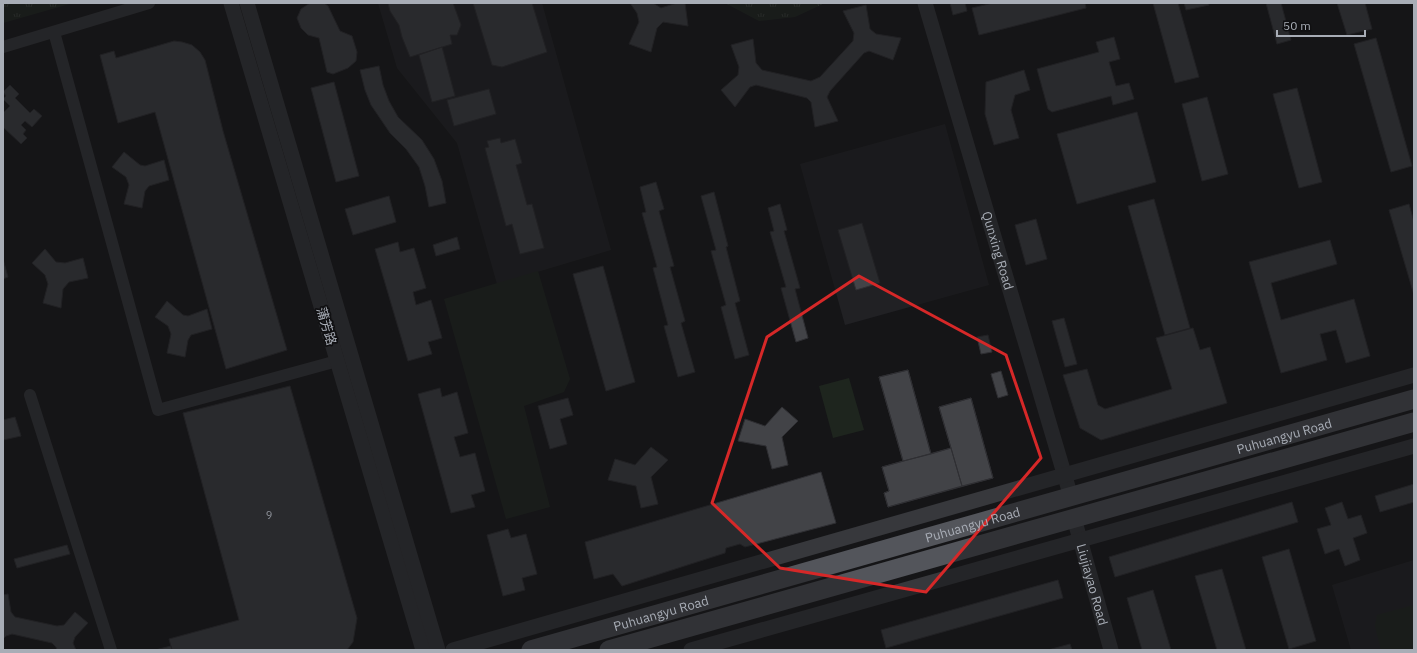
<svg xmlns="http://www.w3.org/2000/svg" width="1417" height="653" font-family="'IBM Plex Sans','Noto Sans SC',sans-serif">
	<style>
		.built { fill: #212124 }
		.park { fill: url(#park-tufts) }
		.garden { fill: #1e251e }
		.building { fill: #424347; stroke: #2f2f33 }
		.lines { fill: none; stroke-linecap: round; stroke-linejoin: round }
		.minor { stroke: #37383c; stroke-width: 12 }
		.tertiary { stroke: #37383c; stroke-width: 15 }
		.primary { stroke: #53555b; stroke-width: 19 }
		.marked { fill: none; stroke: #d62828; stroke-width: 3; stroke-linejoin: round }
		.labels { text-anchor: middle; stroke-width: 3.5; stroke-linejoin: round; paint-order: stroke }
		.number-label { font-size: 11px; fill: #8e929a }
		.street-label { font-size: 13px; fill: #a8adb6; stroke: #101012 }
	</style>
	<defs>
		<pattern id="park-tufts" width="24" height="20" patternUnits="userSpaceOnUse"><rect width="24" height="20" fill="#1e251e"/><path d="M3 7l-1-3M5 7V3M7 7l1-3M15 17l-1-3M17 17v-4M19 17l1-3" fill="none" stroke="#3c423c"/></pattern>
	</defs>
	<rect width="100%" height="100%" fill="#151517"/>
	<path class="built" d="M378 3H542L611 250 497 284 457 143 397 68Z
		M945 124 989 285 845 325 800 164Z
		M1414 560V650H1351L1332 585Z"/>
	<path class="park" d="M3 3H73L3 23Z
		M725 3H825L795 17 759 21Z"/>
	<path class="garden" d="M538 271 570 379 564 392 524 406 550 507 506 519 444 299Z
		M849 378 864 430 833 438 819 386Z
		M1414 605V650H1381L1375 626 1377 615Z"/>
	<path class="building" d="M310 3H324L328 6 340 31 352 36 357 52 356 61 348 68 333 74 327 72 319 38 308 35 301 28 297 18 301 9Z
		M388 3H453L461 25 457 35H450L452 44 410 57 402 37 399 25 390 11Z
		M473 3H532L547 52 502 67 492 65Z
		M630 3H653L661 8 677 3H685L688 26 663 22 657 28 651 52 629 44 639 22 637 13Z
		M950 3H965L967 11 953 15Z
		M993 3H1085L1086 8 979 35 972 8Z
		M1153 3H1178L1199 77 1175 83Z
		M1184 3H1208L1209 5 1186 10Z
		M1266 3H1281L1291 40 1277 44Z
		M1337 3H1365L1372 29 1347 35Z
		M866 5 870 29 876 34 901 38 893 60 869 51 864 53 830 91 827 97 838 121 815 127 811 102 807 98 756 85 750 87 735 107 721 90 738 75 739 67 731 45 753 39 756 63 762 70 811 81 820 77 853 41 854 33 843 11Z
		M1114 37 1120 59 1109 62 1116 86 1129 83 1134 99 1113 105 1111 96 1052 112 1048 109 1037 69 1099 52 1096 42Z
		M1376 38 1412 166 1391 172 1354 44Z
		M174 41 182 42 192 45 200 52 205 60 223 131 287 350 226 369 155 112 118 123 100 55 114 51 116 58Z
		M442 47 455 96 432 102 419 55Z
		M379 66 383 85 389 101 398 117 422 140 434 159 442 181 446 203 429 207 425 186 419 167 406 149 390 133 371 105 365 90 360 70Z
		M1024 70 1030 90 1015 95 1011 110 1019 138 994 145 985 114 986 82Z
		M334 82 359 176 336 182 311 88Z
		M10 85 19 94 15 98 30 113 34 109 42 116 32 127 25 121 21 125 26 130 23 134 27 138 21 144 3 127V111L4 112 10 106 3 99 6 96 3 92Z
		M1297 88 1322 182 1299 188 1273 94Z
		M489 89 496 114 454 126 447 100Z
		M1207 97 1228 174 1202 181 1182 104Z
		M1137 112 1156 182 1077 204 1057 134Z
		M500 138 501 143 515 139 522 163 516 165 527 205 532 204 544 248 520 254 512 224 506 226 485 148 489 147 487 141Z
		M124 152 140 165 145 166 164 160 169 180 149 186 145 191 142 208 124 204 129 185 126 177 112 167Z
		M656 182 664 209 659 211 674 266 670 267 685 321 681 323 695 372 678 377 664 326 668 325 653 268 657 267 642 213 646 212 640 187Z
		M714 192 728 246 726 247 740 301 735 303 749 355 735 359 721 307 726 305 711 251 716 250 701 196Z
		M389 196 396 222 353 235 345 209Z
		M1154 199 1190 328 1165 335 1128 206Z
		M780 204 787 230 784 231 800 288 795 289 808 338 796 342 781 288 786 287 770 232 774 231 768 208Z
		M1409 204 1414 222V295L1389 210Z
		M1036 219 1047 259 1026 265 1015 225Z
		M862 223 880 283 856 290 838 230Z
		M457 237 460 249 436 256 433 245Z
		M1330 240 1337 264 1271 283 1281 320 1354 299 1370 356 1346 363 1336 330 1320 334 1327 360 1281 373 1249 262Z
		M398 242 400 252 414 248 426 288 413 292 416 305 431 300 442 338 428 342 432 354 408 361 375 249Z
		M45 249 56 262 65 263 83 258 88 278 69 282 63 289 61 308 43 303 48 284 45 275 32 263Z
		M3 259 8 277 3 279Z
		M603 266 635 382 606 391 573 274Z
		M167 301 183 315 188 316 207 309 212 329 191 335 188 340 185 357 167 353 171 334 168 326 155 317Z
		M1064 318 1077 364 1065 367 1052 321Z
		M1193 328 1200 350 1210 347 1227 403 1101 440 1080 428 1063 375 1087 369 1098 405 1105 409 1172 389 1156 338Z
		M988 335 992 352 981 354 977 337Z
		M908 370 931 454 951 448 939 407 971 398 993 478 888 507 884 493 889 491 882 467 903 461 879 377Z
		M908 370 931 454 903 461 879 377Z
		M1001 371 1008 395 998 398 991 374Z
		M290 386 357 618 353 642 347 650H172L169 639 239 620 183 413Z
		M440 388 442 397 457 392 468 433 454 437 460 457 475 453 485 491 471 495 475 507 451 513 418 394Z
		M568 398 573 415 560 419 567 444 550 449 538 406Z
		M971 398 993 478 962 486 939 407Z
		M782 407 798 421 782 437 788 465 772 469 766 446 738 441 745 419 765 426Z
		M15 417 21 436 3 440V420Z
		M651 447 668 460 651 477 658 504 641 508 636 486 608 480 615 459 635 465Z
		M951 448 962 486 888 507 884 493 889 491 882 467Z
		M821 472 836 523 745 547 740 544 726 548 725 553 622 586 613 574 594 579 585 542Z
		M1414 484V502L1380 512 1375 496Z
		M1292 502 1298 522 1115 577 1109 557Z
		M1342 502 1348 519 1361 515 1367 533 1353 538 1360 560 1345 566 1339 549 1325 554 1317 529 1331 525 1325 508Z
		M508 529 511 538 526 534 537 574 522 578 525 590 503 596 487 535Z
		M67 545 70 554 17 568 14 559Z
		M1289 549 1316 641 1289 649 1262 557Z
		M1222 569 1246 650H1217L1195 576Z
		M1058 580 1063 598 886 648 881 630Z
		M1153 590 1171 650H1142L1127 598Z
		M8 594 11 612 15 617 57 626 64 625 75 612 88 623 75 637 73 643 76 650H57L56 647 52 643 12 634 6 636 3 639V595Z
		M1070 644 1072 650H1048Z
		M171 646 172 650H155Z"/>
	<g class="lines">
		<path class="minor" d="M54 32 158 410 337 361
			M3 47 149 3
			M30 395 111 650"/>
		<g class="tertiary">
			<path d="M231 3 423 650"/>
			<path d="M247 3 438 650"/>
			<path id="s1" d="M925 3 1071 497"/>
			<path id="s2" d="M1074 518 1111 650"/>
			<path d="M453 650 1414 375"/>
			<path d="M691 650 1414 446"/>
		</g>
		<g class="primary">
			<path id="s3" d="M531 650 1414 399"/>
			<path d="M609 650 1414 422"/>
		</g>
	</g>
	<path d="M0 0H1417V653H0ZM859 276 1006 355 1041 458 926 592 780 568 712 503 767 337Z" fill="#151517" fill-opacity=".55" fill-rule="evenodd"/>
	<path class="marked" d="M859 276 1006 355 1041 458 926 592 780 568 712 503 767 337Z"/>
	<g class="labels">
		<g class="number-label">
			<text x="269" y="519">9</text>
		</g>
		<g class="street-label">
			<text dy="5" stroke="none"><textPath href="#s1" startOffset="258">Qunxing Road</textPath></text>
			<text transform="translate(327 326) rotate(73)" y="5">蒲芳路</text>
			<text dy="5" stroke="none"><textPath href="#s3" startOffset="783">Puhuangyu Road</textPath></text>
			<text dy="5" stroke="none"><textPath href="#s3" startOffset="459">Puhuangyu Road</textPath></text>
			<text dy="5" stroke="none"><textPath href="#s2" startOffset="69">Liujiayao Road</textPath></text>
			<text dy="5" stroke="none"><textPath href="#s3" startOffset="135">Puhuangyu Road</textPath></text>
		</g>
	</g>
	<rect width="1417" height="653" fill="none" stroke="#a8adb6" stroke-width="8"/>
	<path d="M1277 30v6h88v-6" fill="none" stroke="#a8adb6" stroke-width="2"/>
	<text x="1283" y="30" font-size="12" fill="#a8adb6" stroke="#101012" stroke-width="3" paint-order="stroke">50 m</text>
</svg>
